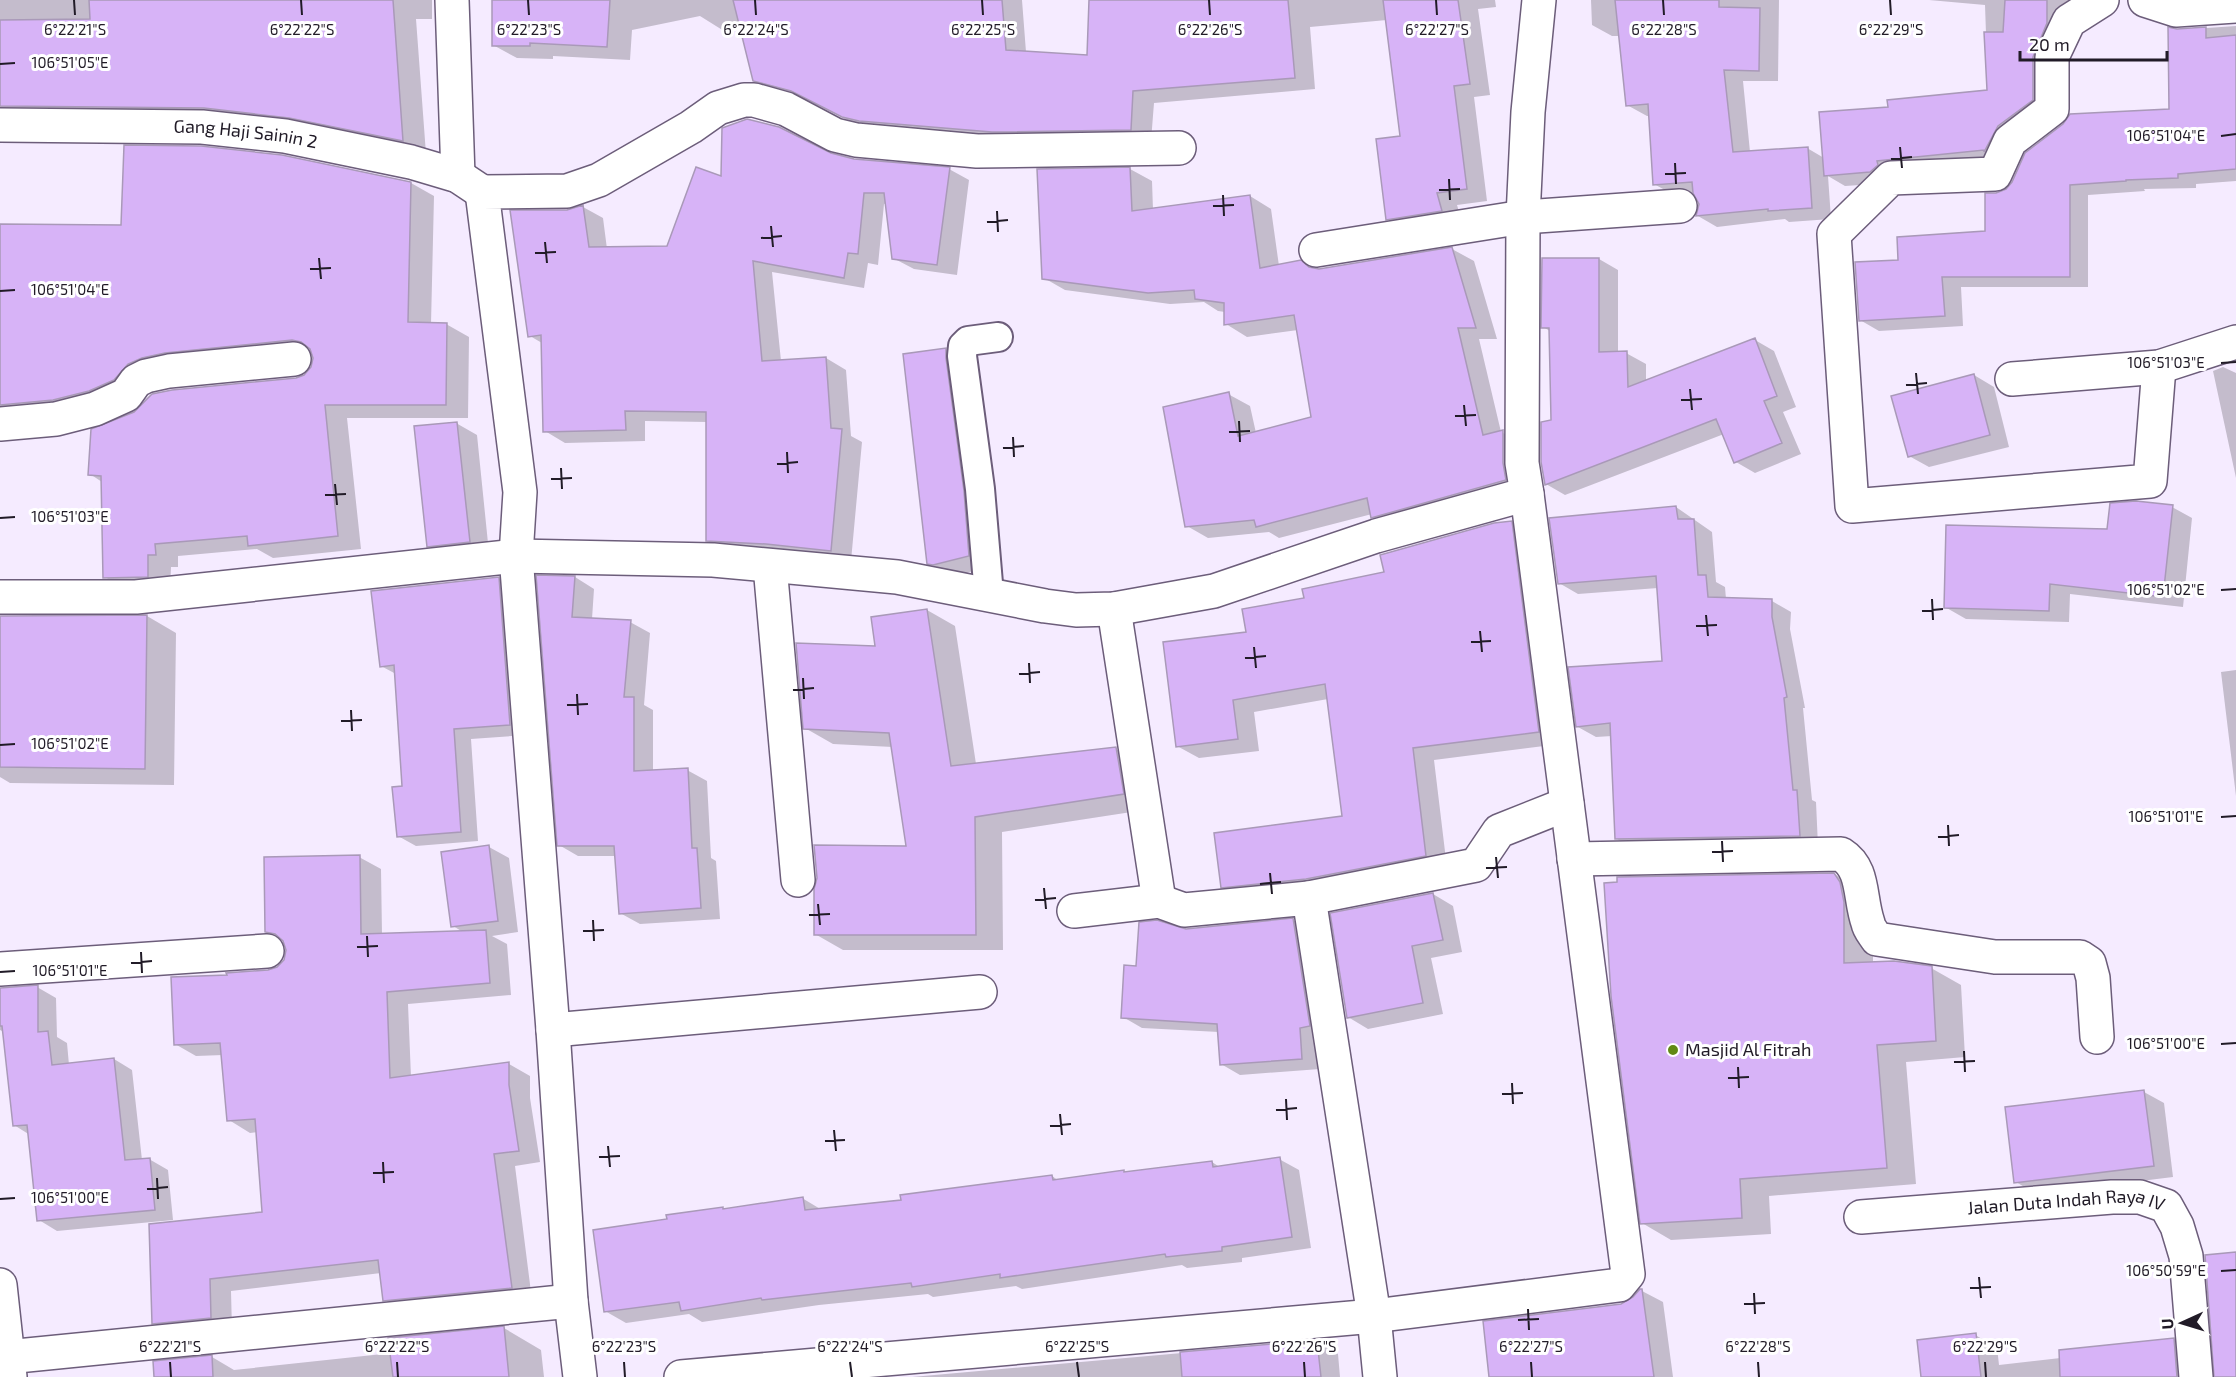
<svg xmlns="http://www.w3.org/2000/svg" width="2236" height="1377" font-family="'Exo 2',sans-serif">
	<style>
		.shadow { fill: #0003 }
		.building { fill: #d7b3f7; stroke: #a999b8; stroke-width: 1.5 }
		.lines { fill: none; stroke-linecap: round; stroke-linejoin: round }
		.lane-casing { stroke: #6c5d7a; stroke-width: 32 }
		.street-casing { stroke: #6c5d7a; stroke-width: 36 }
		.secondary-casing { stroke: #6c5d7a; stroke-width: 36 }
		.lane { stroke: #fff; stroke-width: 28 }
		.street { stroke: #fff; stroke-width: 33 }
		.secondary { stroke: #fff; stroke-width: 33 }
		.ticks { fill: none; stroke: #211b27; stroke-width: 2 }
		.poi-dot { fill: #618915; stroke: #fff; stroke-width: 2 }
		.labels { text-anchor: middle; stroke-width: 6; stroke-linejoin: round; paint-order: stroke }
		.street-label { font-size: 18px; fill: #211b27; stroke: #fff }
		.poi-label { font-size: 18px; fill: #211b27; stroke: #fff; text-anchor: start }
		.ticks-label { font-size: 15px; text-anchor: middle; fill: #211b27; stroke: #fff; stroke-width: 6; stroke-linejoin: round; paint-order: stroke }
	</style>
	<rect width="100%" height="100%" fill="#f5ebff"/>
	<path class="shadow" d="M0 0H432V19H416L426 154 0 127Z
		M494 0H1022L1026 52 1089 56 1091 0H1495L1496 7 1478 9 1490 95 1474 97 1487 201 1457 205 1462 222 1408 231 1387 219 1402 137 1387 20 1310 27 1315 89 1154 103 1151 141 1014 143 864 129 814 102 776 93 755 80 741 24 724 31 700 16 632 30 630 60 553 56V59L517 58 493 45Z
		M1591 0H1779L1778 81H1743L1750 152 1807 148 1824 158 1890 109 1988 91 1985 5 1929 0H2094L2052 68 2004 162 1890 183 1845 186 1828 176 1831 219 1789 222 1785 219 1717 227 1698 216 1700 204 1695 194 1674 195 1654 184 1650 116H1647L1627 105 1620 36H1612L1592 25Z
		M2236 26V181L2196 184V188L2144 189 2145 191 2088 195V287H1961L1963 326 1879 331 1860 320 1900 261 1987 232 1997 194 2170 110 2177 30Z
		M830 155 854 160 949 169 969 180 957 275 914 269 893 258 887 203 884 204 878 265 868 263 864 288 772 272 781 361 826 358 846 370 851 436 862 442 851 561 728 552 708 540V422L645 421V441L565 443 545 431 542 343 530 336 567 211 583 207 603 218 607 249 668 248 723 178Z
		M1130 169 1152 181 1153 210 1250 196 1271 209 1279 266 1300 262 1313 269 1319 270 1452 249 1474 261 1497 339H1479L1501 432 1525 444 1524 476 1394 529 1373 517 1372 514 1279 538 1269 532 1208 538 1187 526 1228 394 1250 406 1256 433 1312 418 1298 330 1247 337 1226 324 1225 312 1218 311 1204 302 1170 304 1065 290 1044 278Z
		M411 183 434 196 431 324H446L469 337 468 418H347L361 549 273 558 257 549 178 556V567H171L170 589 128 591 105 577 102 482 90 474 306 375 313 367 314 358 313 353 189 365 0 424V225L123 227Z
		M1599 259 1618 270V353H1626L1646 364V381L1755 340 1774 351 1796 407 1783 412 1801 454 1755 473 1736 462 1724 434 1565 495 1546 484 1552 421 1550 331 1543 327Z
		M946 350 966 361 989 567 954 576 929 563Z
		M2223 367 2236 373V478L2213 371Z
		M1974 375 1994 387 2009 447 1929 467 1909 456Z
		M456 423 477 435 489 553 448 557 428 546Z
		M1676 507 1712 532 1716 582 1725 587 1726 599 1772 601 1791 612 1790 629 1805 708H1803L1812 800 1816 802 1818 846 1636 849 1617 839 1612 736 1596 737 1578 727 1663 662 1658 588 1578 594 1559 583Z
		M2172 507 2192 518 2183 607 2070 594 2069 622 1966 619 1945 607 2108 530Z
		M1511 523 1533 535 1560 744 1434 760 1447 868 1244 899 1222 887 1344 817 1328 699 1254 712 1259 751 1199 758 1177 746 1248 633 1306 599 1385 573Z
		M538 577H575L594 589 592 619 630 622 650 633 644 705 653 710V772L687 770 707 781 711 858 716 861 720 919 640 924 620 913 616 856H578L559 845Z
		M498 578 516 588 527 735 471 739 478 841 416 846 398 836 404 787 396 674 381 666Z
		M927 610 955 626 976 764 1116 749 1144 765 1151 809 1002 832 1003 950H843L815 934 908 847 893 747 833 744 805 728 877 648Z
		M147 616 176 633 174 785 10 783 0 777V617Z
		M2236 670V796L2221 672Z
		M489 847 509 858 518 932 492 936 507 944 511 995 408 1004 411 1077 509 1064 530 1076V1098L540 1162 515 1166 532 1300 406 1312 385 1300 381 1273 231 1291 232 1330 175 1335 154 1323 264 1213 257 1132 250 1133 229 1120 223 1055 196 1056 175 1044 228 977 278 968 285 960 287 950 285 942 267 931 359 857 381 869 382 935 463 932 453 926Z
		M1834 874 1864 892 1873 919V963L1931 968 1961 985 1965 1057 1906 1062 1916 1184 1769 1196 1771 1234 1671 1240 1642 1223Z
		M1433 894 1453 906 1462 952 1431 958 1443 1014 1368 1029 1348 1017Z
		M1293 920 1312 931 1320 1069 1240 1075 1221 1064 1219 1032 1142 1028 1123 1017 1137 967 1186 930Z
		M37 987 56 998 57 1037 67 1043 69 1065 114 1059 132 1070 142 1160 149 1159 168 1170 173 1220 57 1231 39 1220 30 1135 14 1125 4 1032 0 1030V989Z
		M2144 1092 2164 1103 2173 1177 2036 1194 2016 1182Z
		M1279 1159 1299 1170 1311 1248 1242 1258V1262L1187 1268 1182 1265 1022 1289 1016 1286 933 1297 928 1294 819 1305 702 1322 689 1314 626 1323 605 1311 668 1220 722 1208 726 1210 802 1198 822 1210 902 1202 1052 1176 1059 1181 1123 1171 1127 1173 1212 1162 1221 1168Z
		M1642 1291 1663 1302 1673 1377H1490L1622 1305Z
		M504 1328 541 1350 544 1377H156L212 1357 234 1370 392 1353Z
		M1975 1335 1997 1347 1999 1365 2078 1356 2174 1339 2195 1351 2197 1377H1922Z
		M1316 1341 1338 1354 1340 1377H912Z"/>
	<path class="building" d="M89 0H393L403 141 289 118 204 108 0 106V20L90 19Z
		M492 0H610L607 47 530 43V46H492Z
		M733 0H1002L1006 50 1087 55 1089 0H1288L1295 78 1133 91 1131 130 992 132 859 121 842 117 791 91 753 81Z
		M1383 0H1458L1470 84 1454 86 1467 189 1437 193 1442 211 1386 220 1376 139 1400 136Z
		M1615 0H1719V7L1760 8 1759 71 1724 70 1733 152 1808 147 1812 208 1768 211V209L1696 216 1699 204 1693 193 1692 182 1653 185 1648 104 1626 106Z
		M2005 0H2047V23L2033 57V100L1998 126 1984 152V150L1877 161 1878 165 1870 172 1824 176 1819 112 1888 107 1887 100 1987 90 1984 32H2003Z
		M2168 27 2177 29 2206 27V38L2236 35V169L2178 174V178L2126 180V181L2070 185V277H1942L1945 316 1859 321 1855 262 1898 260 1897 237 1985 231V193H1996L2006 189 2012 182 2025 153 2063 124 2070 114 2169 109Z
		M747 119 779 127 831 153 854 159 950 167 937 265 892 259 884 193H864L858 254 848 253 844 278 753 261 762 361 826 357 831 428 842 429 831 551 766 544 706 541V412L625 411 626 430 543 432 541 335 528 337 510 210H567L583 205 589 247 667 246 696 167 721 176 722 128Z
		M124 145 201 146 282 155 411 182 408 322 447 323 446 405H325L338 536 248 546 247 536 155 544 156 555H148V577L103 578 101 476 88 475 91 429 134 412 152 394 172 390 296 378 304 375 311 367 313 358 310 349 301 342 292 340 165 353 142 358 128 364 114 380 89 391 53 400 0 405V224L121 225Z
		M1130 167 1132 211 1250 195 1260 268 1301 260 1309 267 1319 269 1452 247 1476 328H1458L1483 435 1503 430V463L1506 480 1371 518 1367 498 1256 527 1254 520 1185 527 1163 407 1229 392 1238 436 1311 417 1294 315 1224 325V303L1195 299 1194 290 1148 293 1042 279 1037 169Z
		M1542 258H1599V352L1627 351 1628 387 1755 338 1777 396 1764 401 1782 443 1734 463 1716 419 1545 485 1541 462V422L1551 420 1549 328H1541Z
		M946 348V358L964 491 969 556 933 565 927 564 903 354Z
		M1974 374 1990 435 1908 457 1891 396Z
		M457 422 470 542 427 547 414 426Z
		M2136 501 2173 505 2163 597 2050 584 2049 611 1944 608 1946 525 2107 529 2110 503Z
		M1676 506 1678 519H1694L1698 575H1706L1708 597 1772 599V617L1787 697 1784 698 1793 790H1797L1800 836 1615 839 1610 723 1576 727 1568 667 1662 661 1656 576 1558 584 1549 518Z
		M1512 521 1539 732 1413 748 1426 856 1306 879 1221 888 1214 833 1342 816 1325 684 1233 700 1238 739 1176 747 1163 642 1246 632 1242 609 1304 598 1302 589 1384 572 1380 555 1494 523Z
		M536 575 575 576 572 617 631 620 624 697H634V771L688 768 692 848H697L701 908 619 914 614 846H557Z
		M499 577 510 725 454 729 461 832 397 837 392 787 402 786 394 665 380 667 371 591Z
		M927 609 951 766 1116 747 1124 794 975 817 976 935H814V889L817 878 814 845 906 846 889 733 803 729 796 643 875 646 871 617Z
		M147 615 145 769 0 767V616Z
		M489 845 498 921 451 927 441 852Z
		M360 855 361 934 486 930 490 983 387 992 390 1078 509 1062V1085L519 1151 494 1154 512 1288 383 1301 378 1260 210 1279 211 1318 152 1324 149 1224 262 1212 255 1119 227 1121 220 1043 174 1045 171 977 227 975 226 973 268 970 277 967 284 960 286 950 283 941 275 934 265 932 264 857Z
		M1834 873 1840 882 1844 902V963L1894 961 1932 966 1936 1041 1877 1045 1887 1168 1740 1179 1742 1218 1640 1224 1611 996 1604 883 1617 882V877Z
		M1433 893 1443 940 1412 946 1423 1003 1347 1018 1330 913Z
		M1293 918 1310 1026 1300 1028 1302 1059 1220 1065 1217 1024 1121 1018 1124 965 1136 966 1139 922 1157 920 1186 929Z
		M38 985V1032L48 1031 52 1065 114 1058 125 1160 150 1158 155 1210 37 1221 27 1125 13 1126 2 1026H0V988Z
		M2144 1090 2154 1166 2014 1183 2005 1107Z
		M1280 1157 1292 1237 1222 1247V1251L1166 1257 1165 1254 1000 1278V1274L912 1287 911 1283 762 1300 761 1298 681 1311 679 1302 604 1312 593 1230 667 1219 666 1215 723 1207V1209L803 1197 805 1210 901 1200 900 1195 1052 1175 1053 1180 1124 1170V1172L1212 1161 1213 1167Z
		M2236 1252V1377H2214L2205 1255Z
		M1640 1289H1642L1654 1377H1489L1483 1321 1621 1304 1633 1297Z
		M504 1326 509 1377H393L388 1338Z
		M1976 1333 1981 1377H1921L1917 1340Z
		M2174 1338 2177 1377H2060L2059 1350Z
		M1317 1340 1321 1377H1182L1180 1352Z
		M212 1355 213 1377H154L153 1361Z"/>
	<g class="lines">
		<g class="lane-casing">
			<path id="lane" d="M989 595 980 489 962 356 963 346 968 341 998 337"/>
		</g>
		<g class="street-casing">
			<g id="street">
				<path d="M452 0 458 176"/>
				<path d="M2102 0 2069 21 2052 57V109L2010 141 1995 174 1891 178 1834 234 1852 506 2150 481 2159 367"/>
				<path d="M2145 0 2176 10 2236 6"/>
				<path id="s1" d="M0 125 202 127 285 136 411 162 458 176 482 192"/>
				<path d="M1316 250 1523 217 1680 206"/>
				<path d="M2012 379 2159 367 2236 342"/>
				<path d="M0 424 56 419 95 409 126 395 136 381 146 376 169 371 294 359"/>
				<path d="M770 566 798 880"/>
				<path d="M0 597H136L516 556 713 560 897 577 1045 606 1076 610 1114 609 1214 591 1376 536 1527 494 1522 463 1523 217 1528 112 1539 0"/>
				<path d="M1114 609 1159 901"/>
				<path d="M1574 859 1841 854C1865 869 1859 898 1868 923 1869 929 1874 934 1877 939L1995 957H2080L2089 963 2093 978 2097 1037"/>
				<path d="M1309 898 1476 865 1499 831 1567 804"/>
				<path d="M1074 911 1159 901 1184 910 1309 898 1374 1316 1380 1377"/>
				<path d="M0 969 267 951"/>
				<path d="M553 1030 980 992"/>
				<path id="s2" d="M1861 1217 2112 1197H2140L2166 1206 2177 1226 2186 1256 2196 1377"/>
				<path d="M7 1357 571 1301"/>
				<path d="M580 1377 571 1301 553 1030 516 556 520 492 482 192 567 191 599 180 691 127 718 108 744 100H754L786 109 835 135 856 140 977 151 1179 148"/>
				<path d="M681 1377 1374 1316 1619 1285 1628 1274 1527 494"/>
			</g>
		</g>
		<g class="secondary-casing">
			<path id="secondary" d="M0 1285 10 1377"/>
		</g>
		<use href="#lane" class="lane"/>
		<use href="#street" class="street"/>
		<use href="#secondary" class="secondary"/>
	</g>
	<path class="ticks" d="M74 0 75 15M301 0 302 15M528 0 529 15M755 0 756 15M982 0 983 15M1209 0 1210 15M1436 0 1437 15M1663 0 1664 15M1890 0 1891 15M0 64 15 63M2221 136 2236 134M1900 147 1902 168M1891 159 1912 157M1675 163 1676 184M1665 174 1686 173M1449 179 1450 200M1439 190 1460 189M1223 195 1224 216M1213 206 1234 205M997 211 998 232M987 222 1008 220M771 226 773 247M761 238 782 236M545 242 547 263M535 253 556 252M319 258 321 279M310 269 331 268M0 291 15 290M2221 363 2236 362M1916 373 1918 394M1906 385 1927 383M1690 389 1692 410M1681 400 1702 399M1464 405 1466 426M1455 416 1476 415M1239 421 1240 442M1229 432 1250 431M1013 437 1014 457M1003 448 1024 446M787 452 788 473M777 464 798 462M561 468 562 489M551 479 572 478M335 484 337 505M325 495 346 494M0 518 15 517M2221 590 2236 589M1932 599 1933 620M1922 611 1943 609M1706 615 1708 636M1696 626 1717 625M1480 631 1482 652M1471 642 1491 641M1254 647 1256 668M1245 658 1266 656M1029 663 1030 683M1019 674 1040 672M803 678 804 699M793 690 814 688M577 694 578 715M567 705 588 704M351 710 352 731M341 721 362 720M0 745 15 744M2221 817 2236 816M1948 825 1949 846M1938 837 1959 835M1722 841 1723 862M1712 852 1733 851M1496 857 1498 878M1486 868 1507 867M1270 873 1272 894M1260 884 1281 882M1044 888 1046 909M1035 900 1056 898M818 904 820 925M809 915 830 914M593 920 594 941M583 931 604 930M367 936 368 957M357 947 378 946M141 952 142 973M131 963 152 961M0 972 15 971M2221 1044 2236 1043M1964 1051 1965 1072M1954 1062 1975 1061M1738 1067 1739 1088M1728 1078 1749 1077M1512 1083 1513 1104M1502 1094 1523 1093M1286 1099 1287 1120M1276 1110 1297 1108M1060 1114 1062 1135M1050 1126 1071 1124M834 1130 836 1151M825 1141 845 1140M608 1146 610 1167M599 1157 620 1156M383 1162 384 1183M373 1173 394 1172M157 1178 158 1199M147 1189 168 1187M0 1199 15 1198M2221 1271 2236 1270M1979 1277 1981 1298M1970 1288 1991 1287M1754 1293 1755 1314M1744 1304 1765 1303M1528 1309 1529 1330M1518 1320 1539 1319M170 1362 171 1377M397 1362 398 1377M624 1362 625 1377M850 1362 852 1377M1077 1362 1079 1377M1304 1362 1305 1377M1531 1362 1532 1377M1758 1362 1759 1377M1985 1362 1986 1377"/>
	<circle class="poi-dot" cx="1673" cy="1050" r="6"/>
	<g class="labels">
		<g class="street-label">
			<text dy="6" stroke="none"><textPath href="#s1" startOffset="246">Gang Haji Sainin 2</textPath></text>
			<text dy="6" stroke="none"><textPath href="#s2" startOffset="206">Jalan Duta Indah Raya IV</textPath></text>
		</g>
		<g class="poi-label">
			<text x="1685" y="1056">Masjid Al Fitrah</text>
		</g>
	</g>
	<g class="ticks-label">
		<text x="75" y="35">6°22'21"S</text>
		<text x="302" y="35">6°22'22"S</text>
		<text x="529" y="35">6°22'23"S</text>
		<text x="756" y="35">6°22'24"S</text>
		<text x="983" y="35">6°22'25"S</text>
		<text x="1210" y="35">6°22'26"S</text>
		<text x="1437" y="35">6°22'27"S</text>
		<text x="1664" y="35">6°22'28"S</text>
		<text x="1891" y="35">6°22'29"S</text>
		<text x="70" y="68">106°51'05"E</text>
		<text x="2166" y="141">106°51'04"E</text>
		<text x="70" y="295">106°51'04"E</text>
		<text x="2166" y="368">106°51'03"E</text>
		<text x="70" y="522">106°51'03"E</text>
		<text x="2166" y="595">106°51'02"E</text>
		<text x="70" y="749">106°51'02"E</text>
		<text x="2166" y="822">106°51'01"E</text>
		<text x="70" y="976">106°51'01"E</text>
		<text x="2166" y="1049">106°51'00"E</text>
		<text x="70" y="1203">106°51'00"E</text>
		<text x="2166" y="1276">106°50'59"E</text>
		<text x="170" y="1352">6°22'21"S</text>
		<text x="397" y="1352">6°22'22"S</text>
		<text x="624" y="1352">6°22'23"S</text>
		<text x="850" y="1352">6°22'24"S</text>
		<text x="1077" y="1352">6°22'25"S</text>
		<text x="1304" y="1352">6°22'26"S</text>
		<text x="1531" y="1352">6°22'27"S</text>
		<text x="1758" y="1352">6°22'28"S</text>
		<text x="1985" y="1352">6°22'29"S</text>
	</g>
	<g transform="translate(2182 1323) rotate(266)" stroke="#ffffff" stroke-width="4.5" paint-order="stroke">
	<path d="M0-4.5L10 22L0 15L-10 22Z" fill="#211b27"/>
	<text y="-9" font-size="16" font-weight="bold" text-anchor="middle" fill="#211b27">U</text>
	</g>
	<path d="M2020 51v9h147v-9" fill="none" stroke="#211b27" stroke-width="3"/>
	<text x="2029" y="51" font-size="18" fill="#211b27" stroke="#ffffff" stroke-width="4.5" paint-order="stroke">20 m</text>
</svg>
